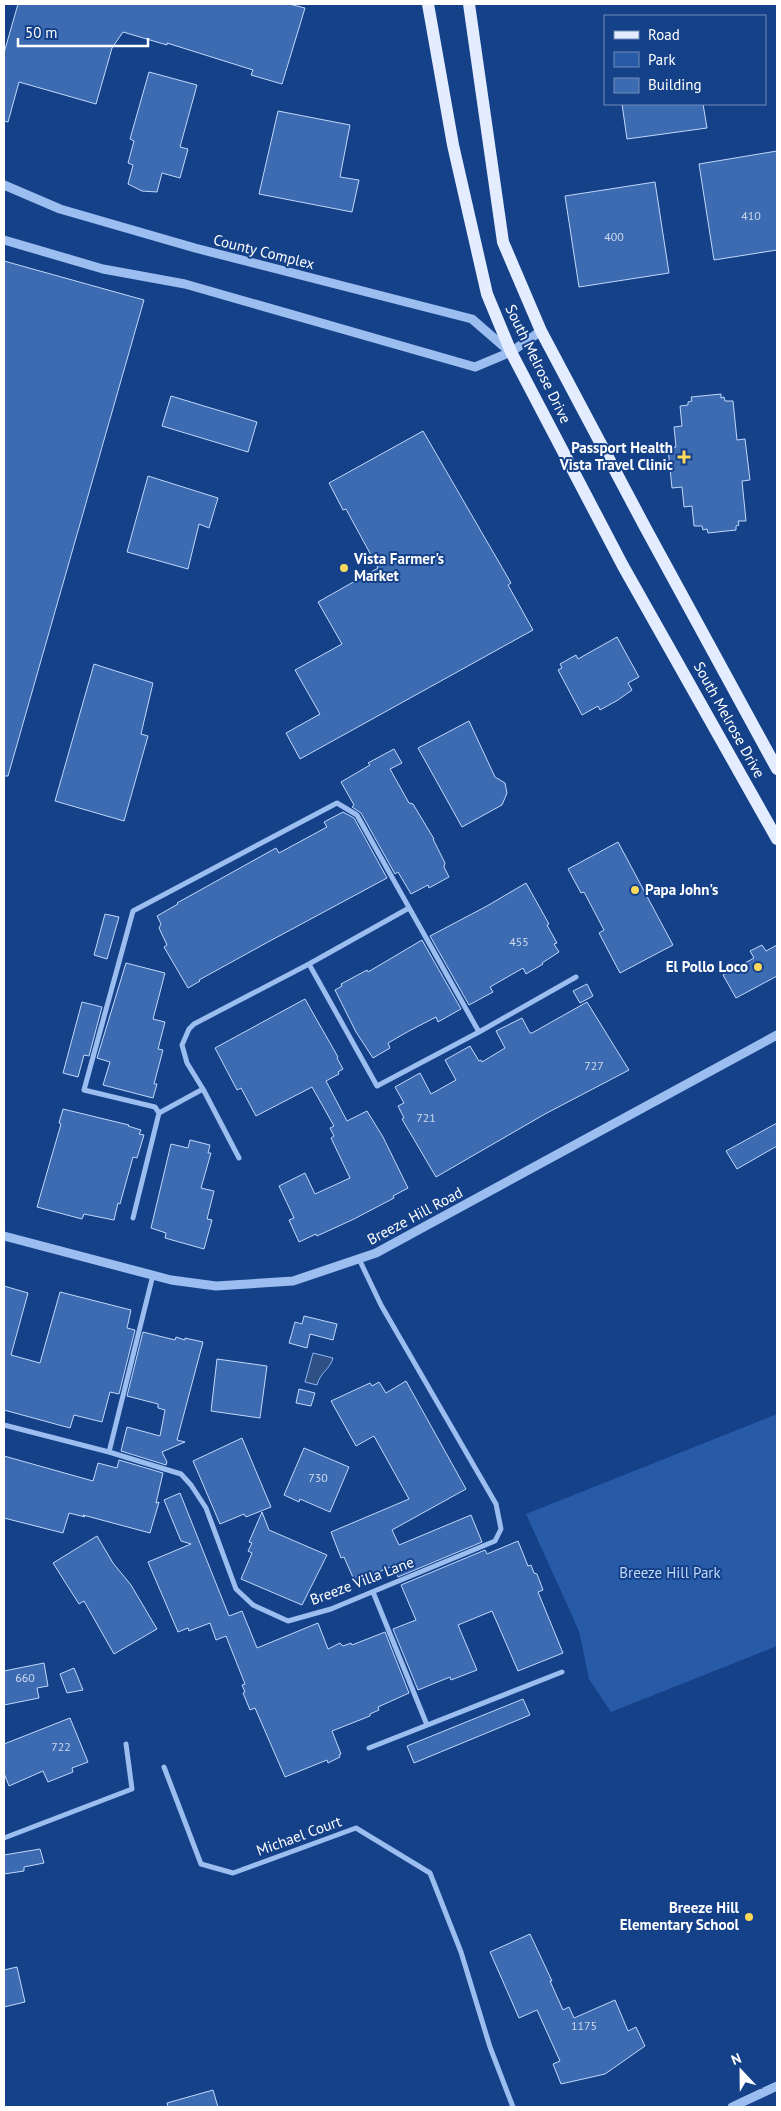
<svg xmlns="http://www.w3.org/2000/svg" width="781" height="2111" font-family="'PT Sans',sans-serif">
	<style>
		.green { fill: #275aa7 }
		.water { fill: #2f5085; stroke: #8db7f2 }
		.building { fill: #3d6bb2; stroke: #c1d8fb }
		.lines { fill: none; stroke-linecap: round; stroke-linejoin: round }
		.minor { stroke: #9bbdef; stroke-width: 5 }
		.tertiary { stroke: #9bbdef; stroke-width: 9 }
		.primary { stroke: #e3edff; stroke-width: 12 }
		.poi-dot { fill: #ffd859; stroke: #154189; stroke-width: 2 }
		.labels { text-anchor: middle; stroke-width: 4; stroke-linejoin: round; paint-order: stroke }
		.number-label { font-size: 12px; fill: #cedaec }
		.street-label { font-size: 15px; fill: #fff; stroke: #154189 }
		.poi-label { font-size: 15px; font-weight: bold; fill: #fff; stroke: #154189; text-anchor: end }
		.park-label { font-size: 15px; fill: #c1d8fb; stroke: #154189 }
	</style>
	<rect width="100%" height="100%" fill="#154189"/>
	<path class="green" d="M777 1414V1646L611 1712 589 1679 579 1631 526 1514Z"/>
	<path class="water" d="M313 1353 333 1358C329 1371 321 1371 317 1385L305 1382Z"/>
	<path class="building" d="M18 4H289L305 8 282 84 251 75 253 70 167 43V45L123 32 112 48 96 104 19 82 8 122 4 121V53Z
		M149 72 197 85 180 147 188 149 180 178 162 173 157 192 142 191 128 184 133 165 128 163 134 141 130 139Z
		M622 104H703L707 128 627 139Z
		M278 111 350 125 340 177 359 180 352 212 259 194Z
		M777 151V250L714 260 699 164Z
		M655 182 669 273 579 287 565 196Z
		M4 261 144 300 8 776H4Z
		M721 394V398L724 397 725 401H733L737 440 745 439 750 480 742 481 746 521H738L739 525 736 526V530L708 533 707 529 703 530 702 526H694L692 506 684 507 682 487 672 488 668 448 676 447 674 427 682 426 680 406 688 405V402L692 401 691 397Z
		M171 396 257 422 248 452 162 426Z
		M423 431 511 583 508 585 533 630 300 759 286 733 320 714 295 670 342 644 318 602 378 568 346 509 343 510 329 483Z
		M148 476 218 498 209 528 199 524 188 569 127 552Z
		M617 637 639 677 628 683 632 690 618 700 600 710 598 706 582 715 558 670 562 668 560 664 576 655 578 659Z
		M94 664 153 683 141 734 148 736 124 821 55 801Z
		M469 721 495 777 505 783 507 793 502 805 462 827 418 748Z
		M394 749 402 763 390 769 409 803 413 804 434 839H433L445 863 444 867 449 877 429 888 428 885 411 894 398 872 395 874 361 813 352 807 354 805 341 782 370 765 368 763Z
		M343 812 354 818 387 878 268 942 199 980 200 981 188 988 164 947 167 945 159 928 161 924 157 916 178 904 177 903 276 848 279 853 327 827 324 822Z
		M618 842 673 945 620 973 599 933 604 930 584 892 581 893 568 869Z
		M526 883 549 924 547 925 557 943 554 944 559 952 542 963 543 964 526 974 523 968 490 987 493 992 469 1005 430 936 487 906Z
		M105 914 119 917 107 959 94 955Z
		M422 940 461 1009 438 1022 436 1017 409 1031 388 1043 390 1048 373 1058 356 1032 335 990 342 986 341 984 367 970 368 972Z
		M762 945 766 951 777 945V976L736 998 723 975 754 958 750 951Z
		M126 963 165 973 153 1019 165 1022 158 1049 163 1050 154 1084H157L153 1098 103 1085 110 1062 97 1058Z
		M587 984 593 996 580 1003 573 991Z
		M305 999 338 1057 337 1058 343 1069 338 1072 339 1074 326 1081 347 1121 367 1111 383 1137 408 1188 393 1196 394 1198 354 1219 317 1236 316 1234 299 1242 289 1220 294 1218 279 1186 305 1173 315 1194 350 1178 331 1138 334 1136 330 1128 334 1126 312 1087 256 1116 241 1088 237 1090 215 1048Z
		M82 1002 102 1007 89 1056 84 1055 78 1077 63 1073Z
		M587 1002 629 1070 545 1114 436 1177 402 1119 404 1118 398 1106 404 1103 395 1087 420 1073 431 1094 456 1080 445 1060 470 1046 479 1061 481 1060 482 1062 505 1048 496 1031 522 1018 530 1033H532Z
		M63 1109 129 1125 128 1126 141 1130 139 1134 144 1135 137 1158 133 1157 120 1204 118 1203 114 1220 84 1214 82 1219 37 1207 61 1124 59 1123Z
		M777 1123V1146L737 1169 726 1151Z
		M190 1140 210 1145 208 1153H211L201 1188 214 1191 207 1219 212 1220 204 1249 165 1238 166 1233 151 1228 171 1144 188 1148Z
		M4 1286 28 1293 11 1355 40 1363 60 1292 131 1310 127 1328 135 1330 119 1394 110 1392 102 1422 74 1415 70 1428 4 1410Z
		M304 1316 337 1324 333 1340 310 1334 307 1348 289 1343 295 1322 302 1324Z
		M143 1332 175 1340 176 1337 185 1340V1338L203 1342 177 1440 185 1442 162 1452 167 1462 166 1465 121 1451 127 1427 160 1436 165 1410 158 1408V1404L127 1396Z
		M217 1359 267 1366 260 1418 211 1411Z
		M406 1381 466 1489 392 1530 399 1545 471 1515 482 1542 398 1577 393 1566 355 1582 344 1557 341 1558 331 1532 409 1499 374 1436 356 1446 331 1401 370 1383 372 1386 379 1382 386 1393Z
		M299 1389 315 1393 311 1406 296 1403Z
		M242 1438 271 1507 246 1517 244 1514 220 1524 193 1461Z
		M304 1448 349 1467 330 1512 300 1499 299 1502 284 1495Z
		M4 1456 93 1481 98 1463 117 1468 119 1460 163 1473 156 1503 159 1502 150 1533 83 1515 85 1517 69 1513 63 1533 4 1518Z
		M180 1493 229 1616 242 1611 257 1648 318 1623 328 1649 340 1643 343 1646 351 1643 352 1645 385 1632 409 1693 378 1707 379 1710 370 1714V1716L332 1731 341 1754 339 1755 340 1757 328 1763 327 1760 285 1777 255 1708 250 1710 243 1693 245 1692 242 1685 245 1684 226 1636 216 1640 210 1623 189 1631 188 1628 178 1632 148 1562 191 1544 181 1541 164 1500Z
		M262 1512 269 1530 327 1555 302 1605 241 1579 252 1553 248 1551 252 1543 249 1542Z
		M97 1536 113 1563 131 1585 157 1629 114 1654 84 1601 79 1604 53 1563Z
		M518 1541 528 1566 531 1565 534 1573 537 1574 543 1590 538 1592 563 1653 518 1671 492 1611 458 1625 477 1670 451 1680 450 1677 418 1690 393 1629 416 1620 401 1585 485 1550 487 1554Z
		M44 1663 48 1686 37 1688 39 1698 4 1705V1671Z
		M74 1668 83 1690 67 1693 60 1674Z
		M523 1699 530 1715 414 1763 407 1746Z
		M70 1718 88 1762 72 1768 73 1772 48 1782 43 1771 9 1786 4 1773V1744Z
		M40 1849 44 1863 24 1867V1871L4 1874V1855Z
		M530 1934 552 1981H550L563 2010 569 2007 574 2018 615 2000 628 2031 636 2027 645 2046 605 2074 561 2084 553 2064 560 2061 537 2010 519 2018 490 1952Z
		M17 1967 25 2002 4 2007V1970Z
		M213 2090 218 2107H168L167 2103Z"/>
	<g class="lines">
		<path class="minor" d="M309 964 409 908
			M479 1032 576 977
			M159 1113 155 1107 84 1090 133 911 337 803 357 815 479 1032 377 1086 309 964 194 1024 189 1029 182 1045 187 1063 203 1089
			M133 1218 159 1113 203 1089 239 1158
			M4 1425 109 1452 181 1474 191 1485 206 1508 236 1589 253 1605 288 1621 331 1609 495 1541 501 1529 496 1504 381 1305 359 1259
			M109 1452 153 1275
			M373 1592 427 1725
			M369 1748 562 1672
			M164 1767 201 1864 233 1873 356 1828 430 1873 461 1952 490 2047 513 2107
			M4 1838 132 1789 126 1744"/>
		<path class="tertiary" d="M4 185 60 209 195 248 472 319 509 351
			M4 240 103 269 185 284 475 367 511 352 541 331
			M4 1236 171 1280 216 1286 293 1281 376 1253 777 1035
			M732 2107 777 2086"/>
		<path class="primary" d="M428 4 453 145 487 294 511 352 623 566 777 839
			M469 4 503 242 541 331 645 527 777 769"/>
	</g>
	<g class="poi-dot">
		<path d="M681.5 449.5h5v5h5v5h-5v5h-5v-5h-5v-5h5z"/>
		<circle cx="344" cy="568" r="5"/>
		<circle cx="635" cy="890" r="5"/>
		<circle cx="758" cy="967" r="5"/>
		<circle cx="749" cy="1917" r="5"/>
	</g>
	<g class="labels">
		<g class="number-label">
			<text x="751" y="220">410</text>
			<text x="614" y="241">400</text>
			<text x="519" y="946">455</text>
			<text x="594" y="1070">727</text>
			<text x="426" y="1122">721</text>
			<text x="318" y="1482">730</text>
			<text x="25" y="1682">660</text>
			<text x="61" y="1751">722</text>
			<text x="584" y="2030">1175</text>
		</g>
		<g class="street-label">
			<text transform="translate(264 252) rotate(14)" y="5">County Complex</text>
			<text transform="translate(538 364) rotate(64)" y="5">South Melrose Drive</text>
			<text transform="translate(729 720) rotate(61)" y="5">South Melrose Drive</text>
			<text transform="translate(415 1216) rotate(-28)" y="5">Breeze Hill Road</text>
			<text transform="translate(362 1581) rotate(-21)" y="5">Breeze Villa Lane</text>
			<text transform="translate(299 1836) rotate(-20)" y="5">Michael Court</text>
		</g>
		<g class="poi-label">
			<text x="673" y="453">Passport Health<tspan x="673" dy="17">Vista Travel Clinic</tspan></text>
			<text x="354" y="564" text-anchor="start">Vista Farmer's<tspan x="354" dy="17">Market</tspan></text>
			<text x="645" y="895" text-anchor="start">Papa John's</text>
			<text x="748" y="972">El Pollo Loco</text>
			<text x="739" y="1913">Breeze Hill<tspan x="739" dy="17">Elementary School</tspan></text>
		</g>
		<g class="park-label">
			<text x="670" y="1578">Breeze Hill Park</text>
		</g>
	</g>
	<rect width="781" height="2111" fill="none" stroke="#ffffff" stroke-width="10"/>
	<rect x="604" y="15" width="162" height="90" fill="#154189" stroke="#738db8"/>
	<rect x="614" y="31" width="25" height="8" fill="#e3edff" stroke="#738db8"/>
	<text x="648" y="40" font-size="15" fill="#ffffff">Road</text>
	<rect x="614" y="52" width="25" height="15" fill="#275aa7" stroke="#738db8"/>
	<text x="648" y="65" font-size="15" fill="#ffffff">Park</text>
	<rect x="614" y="78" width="25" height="15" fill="#3d6bb2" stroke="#738db8"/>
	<text x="648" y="90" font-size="15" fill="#ffffff">Building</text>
	<g transform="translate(741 2071) rotate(338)" stroke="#154189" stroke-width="4" paint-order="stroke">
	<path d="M0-4L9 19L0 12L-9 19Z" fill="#ffffff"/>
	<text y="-8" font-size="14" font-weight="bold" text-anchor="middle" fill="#ffffff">N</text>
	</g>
	<path d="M18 38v8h130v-8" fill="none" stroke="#ffffff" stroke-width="2.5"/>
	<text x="25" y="38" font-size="15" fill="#ffffff" stroke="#154189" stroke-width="4" paint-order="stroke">50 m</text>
</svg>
